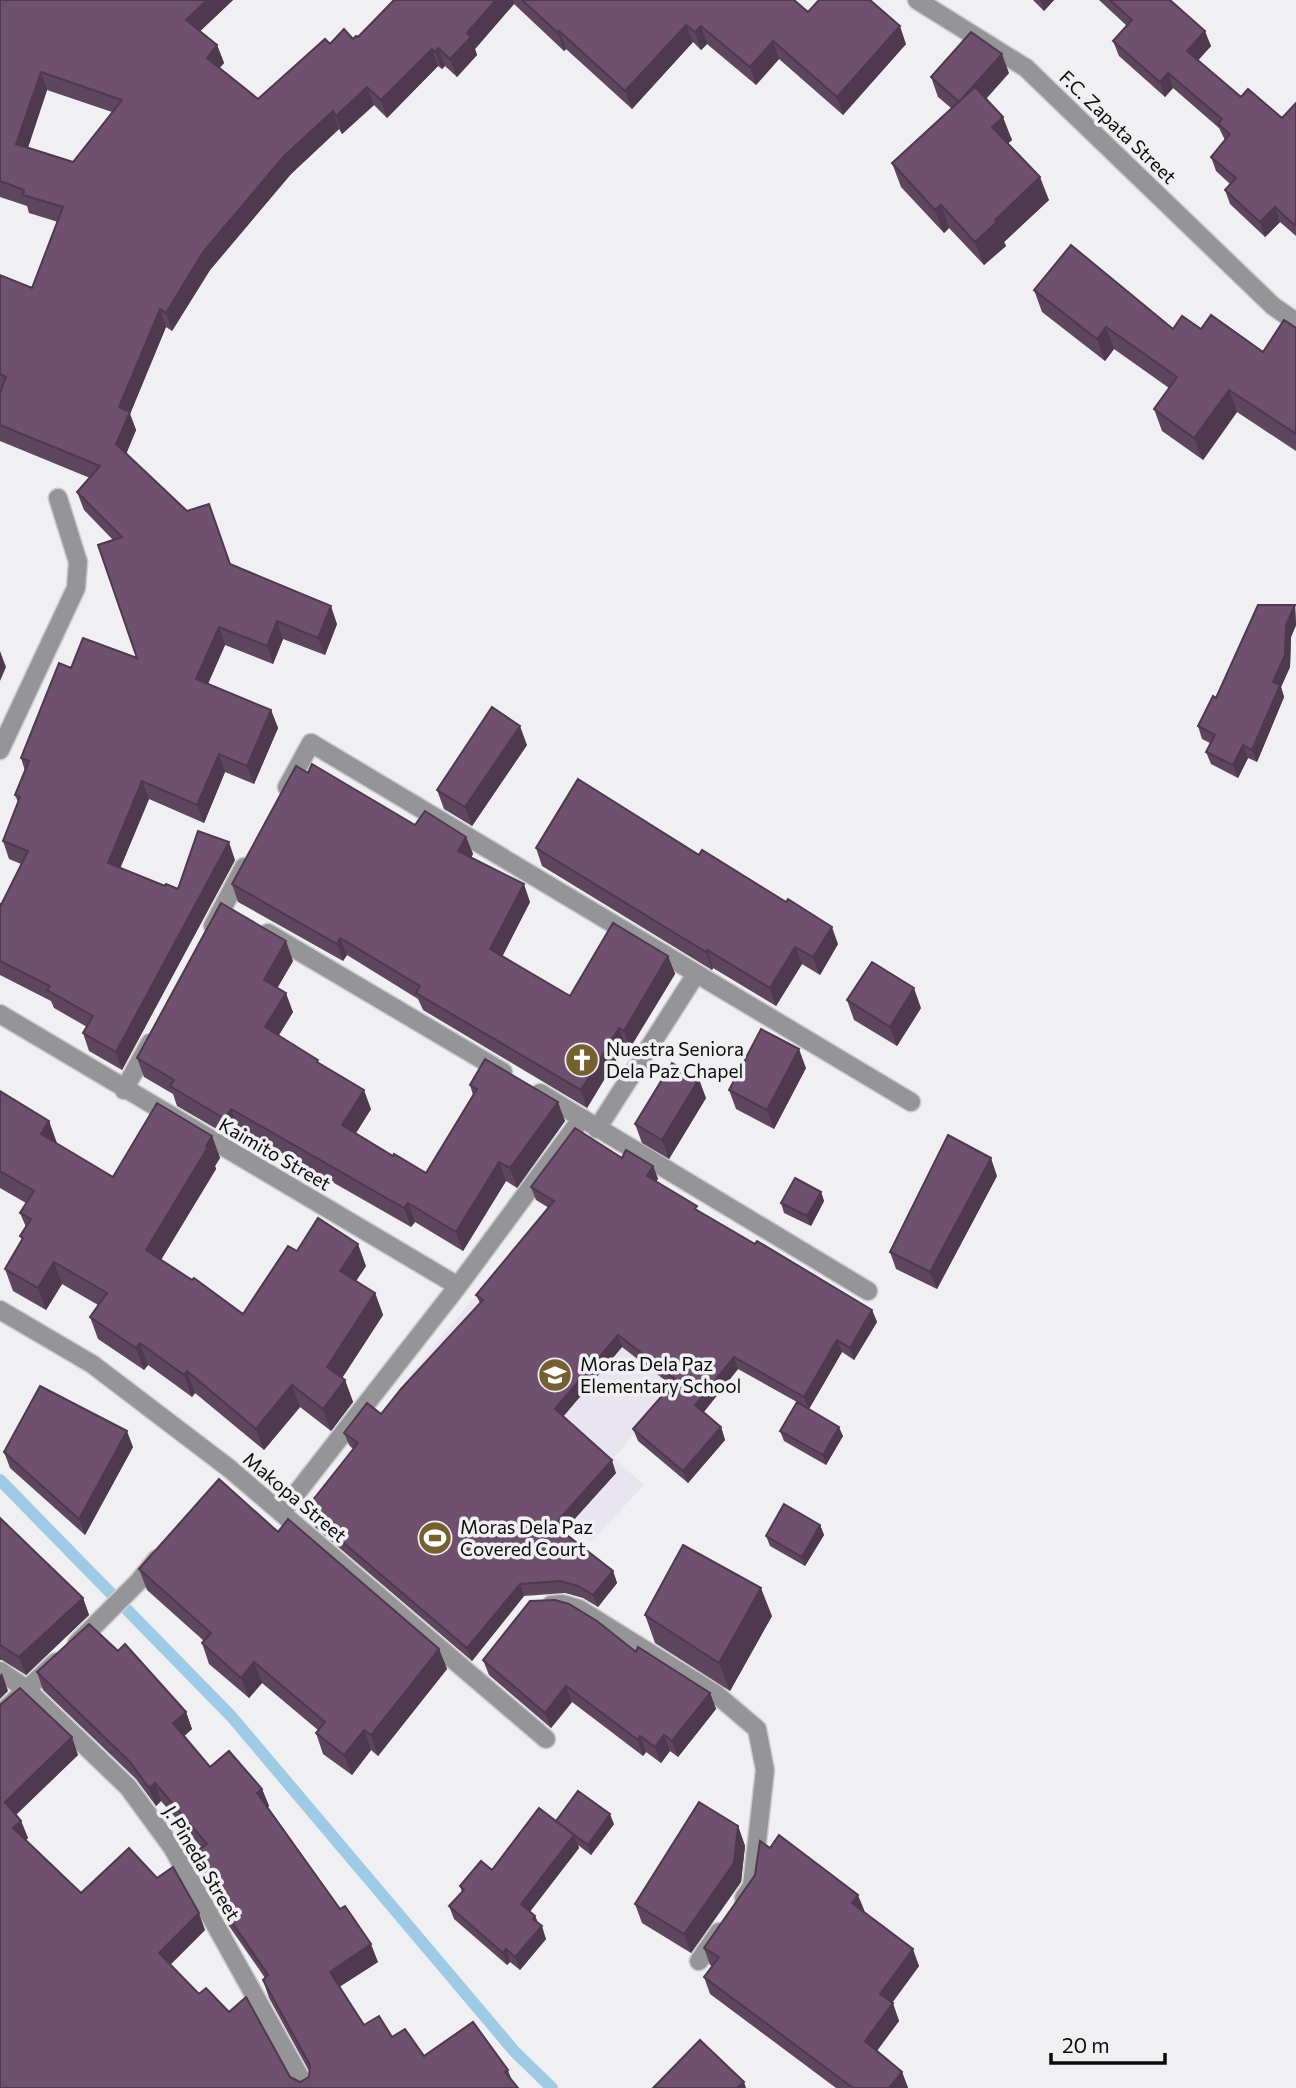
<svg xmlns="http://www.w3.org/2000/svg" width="1296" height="2088" font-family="Commissioner,sans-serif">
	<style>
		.built { fill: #e8e5f0 }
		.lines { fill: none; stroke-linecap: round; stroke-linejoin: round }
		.stream { stroke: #9ecae6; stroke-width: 12 }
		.street-casing { stroke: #cbcbce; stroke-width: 21 }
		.street { stroke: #959597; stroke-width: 18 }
		.wall { fill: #5f465f; fill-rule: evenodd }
		.shaded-wall { fill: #4e394e }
		.building { fill: #6f516f; stroke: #4e394e; stroke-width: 2; fill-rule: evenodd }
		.labels { text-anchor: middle; stroke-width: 7; stroke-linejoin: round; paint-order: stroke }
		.street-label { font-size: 19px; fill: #0b0b0c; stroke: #f0f0f3 }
		.poi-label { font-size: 19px; fill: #0b0b0c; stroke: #f0f0f3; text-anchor: start }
	</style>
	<rect width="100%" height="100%" fill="#f0f0f3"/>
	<path class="built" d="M550 1207 745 1324 670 1391 614 1458 644 1485 591 1542 405 1381Z"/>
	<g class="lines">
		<path class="stream" d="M0 1480 231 1716 515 2052 552 2088"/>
		<g class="street-casing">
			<path id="street" d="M917 0 1026 68 1273 306 1296 322
				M0 750 76 588 78 562 58 498
				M287 787 311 743 911 1102
				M213 926 244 867
				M268 933 503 1072
				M0 1014 458 1286
				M124 1090 150 1043
				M540 1093 868 1291
				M597 1129 696 974
				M0 1310 92 1364 230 1469 546 1739
				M281 1513 458 1286 582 1118
				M551 1605 562 1604 579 1609 717 1695 757 1729 765 1770 752 1886 744 1898
				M77 1643 139 1581 157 1559
				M0 1671 26 1689 128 1787 172 1847 306 2088
				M0 1714 56 1662
				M699 1961 719 1932"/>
		</g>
		<use href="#street" class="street"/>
	</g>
	<path class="wall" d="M0 0H233L200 31 217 45 224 63 219 68 258 99 330 44 358 37 394 0H794L808 12 906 44 843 115 779 59 756 85 707 44 701 50 693 42 632 109 566 49 564 51 514 4 475 49 477 55 457 77 445 66 442 69 438 66 387 118 374 105 342 134 339 129 291 174 210 270 172 331 166 327 130 414 136 430 126 453 230 564 337 624 325 655 283 639 273 664 225 645 208 684 271 710 278 728 254 784 225 772 204 823 149 799 120 868 165 886 178 889 235 860 122 1070 89 1051 83 1033 87 1027 54 1008 51 1001 0 975V904L1 905 21 864 9 859 3 841 18 802 15 795 25 771 21 758 71 668 137 658 113 540 84 510 77 492 90 478 0 441V393L1 390H0V275L32 288 58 222 29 213 27 206 0 197ZM47 90 112 112 73 162 28 148Z
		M1033 0H1054L1044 11Z
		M1099 0H1170L1211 46 1198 60 1241 97 1282 118 1296 103V236L1280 222 1265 237 1230 204 1225 190 1230 184 1216 171 1211 157 1225 140 1219 128 1173 88 1165 97 1119 56 1113 41 1127 26Z
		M1009 73 986 99 1012 140 1008 143 1049 200 1004 242 1006 246 984 265 949 228 944 233 901 187 892 163 951 108 938 97 931 77Z
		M1034 290 1173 329H1201L1263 352 1296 328V451L1237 412 1203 460 1162 431 1154 409 1169 388 1114 349 1105 361 1042 312Z
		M1295 605 1296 625 1291 637 1290 667 1281 687 1284 697 1257 762 1248 758 1238 778 1211 764 1206 752 1210 743 1202 739 1198 726 1216 698Z
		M527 745 472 826 444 809 437 790Z
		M308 773 415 825 466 837 473 854 471 858 530 902 502 956 570 996 668 956 675 974 630 1048 625 1045 587 1108 423 1010 418 999 347 955 343 961 238 902 232 884Z
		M536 848 838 944 820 975 802 964 776 1006 713 968 712 970 542 866Z
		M293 961 277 988 293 1012 279 1035 319 1063 371 1109 356 1133 393 1156 426 1173 473 1095 470 1085 565 1121 517 1188 506 1181 463 1251 415 1222 411 1227 238 1128 232 1138 177 1106 173 1094 144 1077 137 1058Z
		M847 1000 921 1008 897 1046 854 1020Z
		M806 1068 774 1129 736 1109 729 1090Z
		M0 1091 49 1121 56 1143 113 1177 212 1136 220 1158 215 1166 216 1169 161 1260 243 1314 297 1251 366 1266 356 1281 375 1293 383 1315 342 1378 345 1380 353 1402 331 1431 300 1407 264 1450 195 1393 192 1397 148 1365 144 1370 98 1339 90 1317 98 1305 62 1284 46 1310 13 1291 5 1269 22 1240 20 1236 26 1227 20 1213 26 1203 0 1188Z
		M706 1098 669 1159 642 1143 635 1124Z
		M622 1158 653 1166 658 1179 656 1181 699 1211 755 1244 872 1310 877 1322 854 1360 842 1352 809 1409 843 1436 826 1465 784 1441 780 1431 797 1402 738 1369 703 1413 721 1427 725 1440 688 1483 638 1441 633 1429 671 1385 622 1347 563 1417 616 1473 563 1532 613 1571 617 1583 598 1607 583 1598 565 1593 524 1596 472 1661 309 1522 305 1510 353 1449 349 1445 344 1433 381 1414 480 1303 476 1295 549 1208 536 1200 531 1187Z
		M997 1176 937 1289 896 1269 890 1252Z
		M821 1192 824 1201 811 1226 784 1213 781 1203Z
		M133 1447 85 1535 10 1468 4 1452Z
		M0 1518 83 1598 89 1615 26 1675 2 1660H0Z
		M820 1525 824 1535 805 1566 770 1546 766 1536Z
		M278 1532 439 1649 447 1669 378 1756 371 1750 352 1775 323 1754 316 1733 318 1730 262 1683 249 1698 209 1664 202 1643 204 1641 147 1590 139 1569Z
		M645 1615 772 1616 730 1691 655 1643Z
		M118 1651 186 1712 192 1729 184 1736 210 1767 262 1789 269 1806 268 1807 378 1962 339 1987 364 2025 392 2037 424 2056 508 2070 512 2081 0 2088V1705L78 1755 16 1815 21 1821 28 1838 26 1840 81 1893 205 1930 170 1965 199 1994 290 2077 300 2082 309 2077V2071L269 1998 263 1980 265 1978 229 1926 199 1872 192 1854 202 1848 161 1801 156 1806 136 1779 43 1690 37 1672Z
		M636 1652 710 1693 716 1709 678 1757 670 1751 661 1763 646 1752 643 1756 572 1702 551 1728 489 1675 483 1660Z
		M556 1821 614 1824 591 1855 578 1845 579 1848 530 1911 535 1916 546 1939 520 1970 510 1962 507 1965 454 1919 449 1906 462 1892 460 1886 492 1870Z
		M738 1826 745 1846 741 1882 691 1953 642 1923 635 1904Z
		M864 1912 919 1966 892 2003 899 2021 877 2051 902 2072 908 2088H836L710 1994 704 1977 712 1966 710 1965 704 1948Z"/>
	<path class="shaded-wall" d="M207 0H233L193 38 186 20Z
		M496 0H513L514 4 475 49 477 55 457 77 450 59 467 33Z
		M1040 0H1054L1044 11Z
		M686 25 693 42 632 109 625 91Z
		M701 26 707 44 701 50 695 32Z
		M900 26 906 44 843 115 837 97Z
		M559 31 566 49 564 51 558 33Z
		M1205 31 1211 46 1193 66 1187 51Z
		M773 41 779 59 756 85 750 67Z
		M217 45 224 63 213 76 207 58Z
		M438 48 445 66 442 69 435 52Z
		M432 49 438 66 387 118 381 100Z
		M1002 54 1009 73 966 121 959 102Z
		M41 72 47 90 23 162 16 144Z
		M1168 73 1173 88 1165 97 1160 82Z
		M367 87 374 105 342 134 336 116Z
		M333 111 339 129 291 174 210 270 172 331 166 313 203 252 284 156Z
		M1003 117 1012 140 1001 150 992 127Z
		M1040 177 1049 200 1004 242 1006 246 984 265 975 242 995 220Z
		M941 205 949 228 944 233 935 210Z
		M1275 207 1280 222 1265 237 1260 222Z
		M160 309 166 327 130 414 136 430 123 462 116 444 119 407Z
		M1106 327 1114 349 1105 361 1097 339Z
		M1229 390 1237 412 1203 460 1194 438Z
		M1295 605 1296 625 1291 637 1290 667 1281 687 1284 697 1257 762 1252 750 1286 625Z
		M331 606 337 624 325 655 318 638Z
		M277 621 283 639 273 664 267 646Z
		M219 627 225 645 202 697 196 679Z
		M0 651 6 667 0 681Z
		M271 710 278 728 254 784 247 766Z
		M520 726 527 745 472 826 465 807Z
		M1243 745 1248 758 1238 778 1233 765Z
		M219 754 225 772 204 823 197 805Z
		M142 781 149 799 115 881 108 863Z
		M466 837 473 854 464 869 458 851Z
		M229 842 235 860 122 1070 116 1052Z
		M524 884 530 902 497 967 490 949Z
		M832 927 838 944 820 975 813 957Z
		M340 938 347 955 343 961 337 944Z
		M286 941 293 961 271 999 264 980Z
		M795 947 802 964 776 1006 770 988Z
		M707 950 713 968 712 970 706 952Z
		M668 956 675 974 630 1048 624 1031Z
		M914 988 921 1008 897 1046 890 1027Z
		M286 993 293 1012 272 1046 265 1027Z
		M619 1028 625 1045 587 1108 581 1090Z
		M799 1049 806 1068 774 1129 767 1110Z
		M699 1079 706 1098 669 1159 662 1140Z
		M364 1090 371 1109 349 1144 342 1125Z
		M558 1102 565 1121 517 1188 510 1168Z
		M231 1109 238 1128 232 1138 225 1119Z
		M49 1121 57 1143 49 1156 41 1134Z
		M212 1136 220 1158 215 1166 216 1169 154 1271 146 1250Z
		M991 1158 997 1176 937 1289 930 1272Z
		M499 1162 506 1181 463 1251 456 1232Z
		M653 1166 658 1179 652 1188 647 1176Z
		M821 1192 824 1201 811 1226 807 1216Z
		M408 1203 415 1222 411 1227 404 1208Z
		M358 1244 366 1266 348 1293 340 1271Z
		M54 1262 62 1284 46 1310 38 1288Z
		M375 1293 383 1315 335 1389 327 1367Z
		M872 1310 877 1322 854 1360 850 1348Z
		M618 1335 622 1347 559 1421 555 1409Z
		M837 1340 842 1352 809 1409 804 1397Z
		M140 1343 148 1365 144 1370 136 1348Z
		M734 1357 738 1369 699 1418 695 1405Z
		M187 1371 195 1393 192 1397 184 1375Z
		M345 1380 353 1402 331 1431 323 1409Z
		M292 1385 300 1407 264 1450 256 1429Z
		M721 1427 725 1440 688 1483 683 1471Z
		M839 1427 843 1436 826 1465 823 1455Z
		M127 1431 133 1447 85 1535 79 1519Z
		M612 1460 616 1473 558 1537 554 1525Z
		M820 1525 824 1535 805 1566 802 1557Z
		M613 1571 617 1583 598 1607 593 1595Z
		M520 1584 524 1596 472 1661 467 1648Z
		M761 1588 772 1616 730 1691 719 1663Z
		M83 1598 89 1615 26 1675 19 1657Z
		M439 1649 447 1669 378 1756 371 1735Z
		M254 1662 262 1683 249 1698 241 1678Z
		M2 1673 8 1691 0 1699V1675Z
		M566 1686 572 1702 551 1728 545 1713Z
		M710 1693 716 1709 678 1757 672 1741Z
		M186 1712 192 1729 179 1741 173 1723Z
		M364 1730 371 1750 352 1775 344 1755Z
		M664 1735 670 1751 661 1763 655 1747Z
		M640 1736 646 1752 643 1756 638 1740Z
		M72 1737 78 1755 11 1819 5 1802Z
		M155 1783 161 1801 156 1806 149 1788Z
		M262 1789 269 1806 264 1810 257 1793Z
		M610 1814 614 1824 591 1855 588 1845Z
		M21 1821 28 1838 20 1845 13 1828Z
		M738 1826 745 1846 741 1882 691 1953 684 1934Z
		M574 1835 579 1848 526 1917 521 1904Z
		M858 1895 865 1912 852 1903Z
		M199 1913 205 1930 165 1970 159 1953Z
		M535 1916 540 1928 542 1926 546 1939 520 1970 515 1957 533 1919Z
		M371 1944 378 1962 336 1989 330 1972Z
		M506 1949 510 1962 507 1965 503 1953Z
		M913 1949 919 1966 886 2011 880 1994Z
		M893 2003 899 2021 871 2058 865 2041Z
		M902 2072 908 2088H889Z
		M744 2082 746 2088H737Z"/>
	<path class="building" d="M0 0H207L186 20 217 45 207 58 258 99 325 39 330 44 344 29 353 39 356 36 358 37 394 0H496L467 33 471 37 450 59 438 48 435 52 432 49 381 100 367 87 336 116 333 111 284 156 203 252 166 313 160 309 119 407 130 412 116 444 187 511 209 504 230 564 331 606 318 638 277 621 267 646 219 627 196 679 271 710 247 766 219 754 197 805 142 781 108 863 165 886 166 884 178 889 198 831 229 842 116 1052 83 1033 93 1016 47 990 50 986 0 961V904L1 905 28 851 3 841 20 797 15 795 29 761 21 758 59 663 71 668 83 638 137 658 98 545 122 537 77 492 100 466 0 425V393L6 377 0 374V275L32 288 63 207 23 195 24 190 0 181ZM41 72 122 100 73 162 16 144Z
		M522 0H794L808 12 819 0H870L900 26 837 97 773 41 750 67 701 26 695 32 686 25 625 91 559 31 558 33Z
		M1110 0H1170L1205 31 1187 51 1241 97 1248 89 1282 118 1296 103V223L1294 225 1275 207 1260 222 1225 190 1236 178 1211 157 1230 134 1218 124 1222 119 1168 73 1160 82 1113 41 1132 20Z
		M971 32 1002 54 959 102 931 77Z
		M975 87 1003 117 992 127 1040 177 995 220 997 222 975 242 941 205 935 210 892 163Z
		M1071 245 1173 329 1182 316 1201 329 1211 315 1263 352 1284 320 1296 328V434L1229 390 1194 438 1154 409 1177 377 1106 327 1097 339 1034 290Z
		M1258 605H1295L1286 625 1285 655 1273 682 1280 685 1252 750 1243 745 1233 765 1206 752 1215 735 1198 726 1213 696 1216 698Z
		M492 707 520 726 465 807 437 790Z
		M312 764 415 825 425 811 466 837 458 851 524 884 490 949 570 996 613 923 668 956 624 1031 619 1028 581 1090 416 993 420 986 340 938 337 944 232 884 296 766 308 773Z
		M578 779 699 855 702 850 786 902 788 899 832 927 813 957 795 947 770 988 707 950 706 952 536 848Z
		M221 903 286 941 264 980 286 993 265 1027 318 1060 317 1062 364 1090 342 1125 393 1156 394 1154 426 1173 477 1089 470 1085 485 1059 558 1102 510 1168 499 1162 456 1232 408 1203 404 1208 231 1109 225 1119 170 1086 174 1080 137 1058Z
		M872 962 914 988 890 1027 847 1000Z
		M761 1029 799 1049 767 1110 729 1090Z
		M672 1063 699 1079 662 1140 635 1124Z
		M0 1091 49 1121 41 1134 113 1177 157 1103 212 1136 206 1146 208 1147 146 1250 192 1280 194 1278 243 1314 288 1246 297 1251 318 1218 358 1244 340 1271 375 1293 327 1367 345 1380 323 1409 292 1385 256 1429 187 1371 184 1375 140 1343 136 1348 90 1317 107 1293 54 1262 38 1288 5 1269 23 1238 20 1236 31 1219 20 1213 34 1191 0 1171Z
		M575 1128 622 1158 626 1150 653 1166 647 1176 697 1206 695 1209 755 1244 757 1241 872 1310 850 1348 837 1340 804 1397 734 1357 695 1405 721 1427 683 1471 633 1429 676 1380 618 1335 555 1409 612 1460 554 1525 613 1571 593 1595 578 1586 560 1581 520 1584 467 1648 305 1510 358 1443 344 1433 367 1403 381 1414 401 1389 483 1300 476 1295 554 1201 531 1187Z
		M948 1135 991 1158 930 1272 890 1252Z
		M795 1178 821 1192 807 1216 781 1203Z
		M40 1386 127 1431 79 1519 4 1452Z
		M797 1402 839 1427 823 1455 780 1431Z
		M219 1479 278 1532 288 1519 439 1649 371 1735 364 1730 344 1755 316 1733 325 1722 254 1662 241 1678 202 1643 211 1633 139 1569Z
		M784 1504 820 1525 802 1557 766 1536Z
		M0 1518 83 1598 19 1657 0 1645Z
		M683 1545 761 1588 719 1663 645 1615Z
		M555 1600 569 1604 597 1621 636 1652 638 1647 710 1693 672 1741 664 1735 655 1747 640 1736 638 1740 566 1686 545 1713 483 1660 530 1601Z
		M89 1624 118 1651 125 1644 186 1712 173 1723 210 1767 229 1751 262 1789 257 1793 340 1909 345 1906 371 1944 330 1972 364 2025 379 2016 392 2037 405 2029 424 2056 473 2022 508 2070 505 2072 518 2088H0V1705L20 1688 72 1737 5 1802 21 1821 13 1828 81 1893 129 1848 157 1878 173 1867 199 1913 159 1953 199 1994 206 1988 229 2012 246 1997 290 2077 300 2082 309 2077 310 2065 263 1980 268 1975 223 1909 192 1854 207 1844 155 1783 149 1788 130 1762 37 1672Z
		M578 1791 610 1814 588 1845 556 1821Z
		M699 1802 738 1826 734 1863 684 1934 635 1904Z
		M539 1808 574 1835 521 1904 535 1916 533 1919 542 1926 515 1957 506 1949 503 1953 449 1906 464 1890 460 1886 481 1861 492 1870Z
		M779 1835 858 1895 852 1903 913 1949 880 1994 893 2003 865 2041 902 2072 889 2088H853L704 1977 719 1957 704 1948 755 1875 760 1841 770 1848Z
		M700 2040 744 2082 737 2088H653Z"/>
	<defs>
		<g id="church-disc" transform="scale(1.75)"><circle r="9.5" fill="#766030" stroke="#f0f0f3"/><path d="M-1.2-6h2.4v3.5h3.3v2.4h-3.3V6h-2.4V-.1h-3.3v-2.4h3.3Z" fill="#fff"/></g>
		<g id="school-disc" transform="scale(1.75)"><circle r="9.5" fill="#766030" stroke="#f0f0f3"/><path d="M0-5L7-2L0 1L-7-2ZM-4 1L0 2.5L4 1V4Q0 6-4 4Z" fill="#fff"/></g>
		<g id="stadium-disc" transform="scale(1.75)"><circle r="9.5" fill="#766030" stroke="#f0f0f3"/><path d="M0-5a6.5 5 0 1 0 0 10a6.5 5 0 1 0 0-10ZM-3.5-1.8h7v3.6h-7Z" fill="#fff"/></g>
	</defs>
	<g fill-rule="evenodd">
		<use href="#church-disc" x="582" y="1060"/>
		<use href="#school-disc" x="555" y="1375"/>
		<use href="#stadium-disc" x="435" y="1538"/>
	</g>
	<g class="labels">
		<g class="street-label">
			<text transform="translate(1118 127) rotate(44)" y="7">F.C. Zapata Street</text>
			<text transform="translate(275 1154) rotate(30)" y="7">Kaimito Street</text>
			<text transform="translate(295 1497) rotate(40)" y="7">Makopa Street</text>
			<text transform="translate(202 1863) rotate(59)" y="7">J. Pineda Street</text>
		</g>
		<g class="poi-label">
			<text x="606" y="1056">Nuestra Seniora<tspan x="606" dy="22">Dela Paz Chapel</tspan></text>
			<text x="580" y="1371">Moras Dela Paz<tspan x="580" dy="22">Elementary School</tspan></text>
			<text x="460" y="1534">Moras Dela Paz<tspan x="460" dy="22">Covered Court</tspan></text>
		</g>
	</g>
	<path d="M1051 2053v10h114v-10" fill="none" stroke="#0b0b0c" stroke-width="3.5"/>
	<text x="1062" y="2053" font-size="21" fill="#0b0b0c" stroke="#f0f0f3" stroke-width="5" paint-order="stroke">20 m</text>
</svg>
